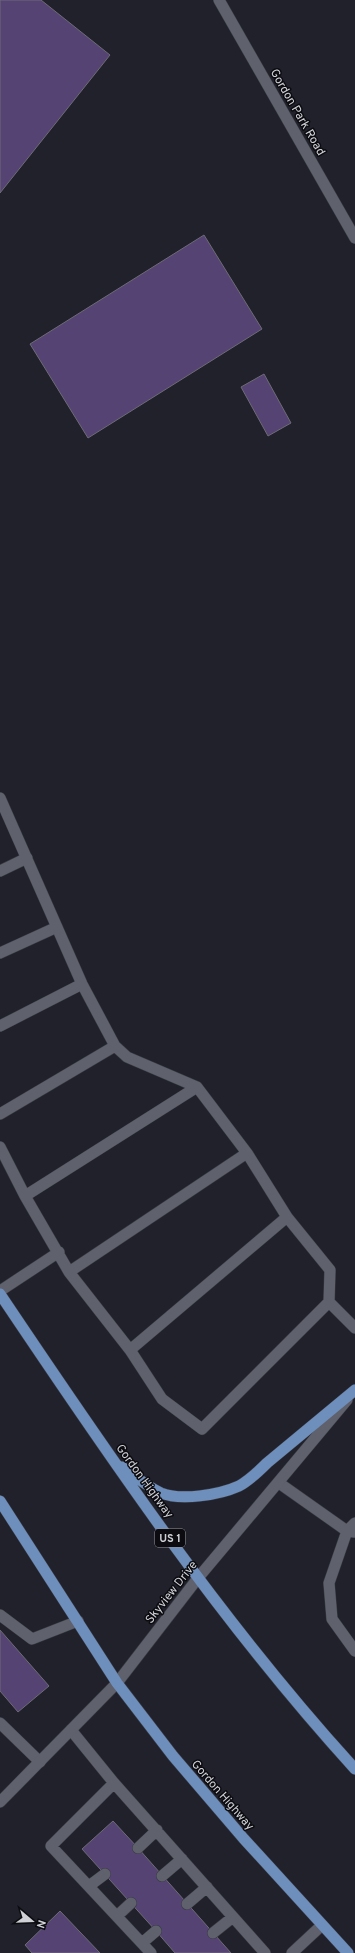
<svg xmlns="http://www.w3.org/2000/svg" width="355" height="1953" font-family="Overpass,sans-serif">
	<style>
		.building { fill: #554374; stroke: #6e6b76 }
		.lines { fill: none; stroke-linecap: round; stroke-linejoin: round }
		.service-casing { stroke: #393b43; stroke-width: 12 }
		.minor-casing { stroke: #393b43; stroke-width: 12 }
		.trunk-casing { stroke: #393b43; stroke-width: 12 }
		.service { stroke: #5f616c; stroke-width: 11 }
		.minor { stroke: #5f616c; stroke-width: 11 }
		.trunk { stroke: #6e8ebc; stroke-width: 11 }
		.labels { text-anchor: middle; stroke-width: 3; stroke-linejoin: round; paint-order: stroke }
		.shield { fill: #0b0b10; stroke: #94969b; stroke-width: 1 }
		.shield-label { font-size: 11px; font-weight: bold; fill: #cfd1d7 }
		.street-label { font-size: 12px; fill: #cfd1d7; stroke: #0b0b10 }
	</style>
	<rect width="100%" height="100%" fill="#20212b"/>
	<path class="building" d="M0 0H41L110 55 0 193Z
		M204 235 262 329 88 438 30 344Z
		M264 374 291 423 268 436 241 387Z
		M0 1630 49 1686 18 1712 0 1691Z
		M113 1821 138 1848 231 1953H175L156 1931 82 1849Z
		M60 1911 100 1953H32L25 1945Z"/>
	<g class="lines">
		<g class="service-casing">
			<path id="service" d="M0 798 82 984 115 1046 127 1057 197 1087
				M0 871 27 858
				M0 953 57 927
				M0 1026 82 984
				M0 1114 115 1046
				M0 1147 25 1196
				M247 1153 197 1087 25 1196 69 1272 130 1350 162 1399 202 1429 329 1302 355 1328
				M69 1272 247 1153 287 1217 330 1270 329 1302
				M0 1291 59 1252
				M130 1350 287 1217
				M279 1483 347 1531 354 1532
				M355 1523 347 1531 329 1583 332 1619 355 1651
				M0 1615 32 1639 78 1621
				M0 1723 40 1762
				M71 1730 114 1783 265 1953
				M114 1783 51 1846 151 1953
				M138 1848 157 1830
				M162 1876 182 1859
				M89 1886 105 1874
				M187 1904 207 1887
				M117 1916 131 1903
				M213 1933 233 1917
				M142 1943 156 1931
				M292 1953 321 1926"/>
		</g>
		<g class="minor-casing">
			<path id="minor" d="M219 0 355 238
				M0 1802 117 1683 198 1578 347 1400"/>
		</g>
		<g class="trunk-casing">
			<path id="trunk" d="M0 1294C110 1458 222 1623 355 1769
				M122 1467C134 1475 147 1487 161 1493 181 1501 219 1495 239 1486 250 1480 259 1471 267 1463L355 1390
				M0 1501 117 1683 173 1756 244 1839 348 1953"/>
		</g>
		<use href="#service" class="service"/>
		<use href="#minor" class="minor"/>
		<use href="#trunk" class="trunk"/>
	</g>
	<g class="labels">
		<rect class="shield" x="155" y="1529" width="30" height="18" rx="3"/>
		<g class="shield-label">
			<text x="170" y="1542">US 1</text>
		</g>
		<g class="street-label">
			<text transform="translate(298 112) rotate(60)" y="4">Gordon Park Road</text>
			<text transform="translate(145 1481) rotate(54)" y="4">Gordon Highway</text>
			<text transform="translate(171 1592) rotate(-52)" y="4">Skyview Drive</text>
			<text transform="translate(223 1795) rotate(49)" y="4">Gordon Highway</text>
		</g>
	</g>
	<g transform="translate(32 1921) rotate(109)" stroke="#0b0b10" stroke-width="3" paint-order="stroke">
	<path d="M0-3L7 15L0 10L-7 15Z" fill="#cfd1d7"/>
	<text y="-6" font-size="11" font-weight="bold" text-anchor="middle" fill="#cfd1d7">N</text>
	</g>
</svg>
